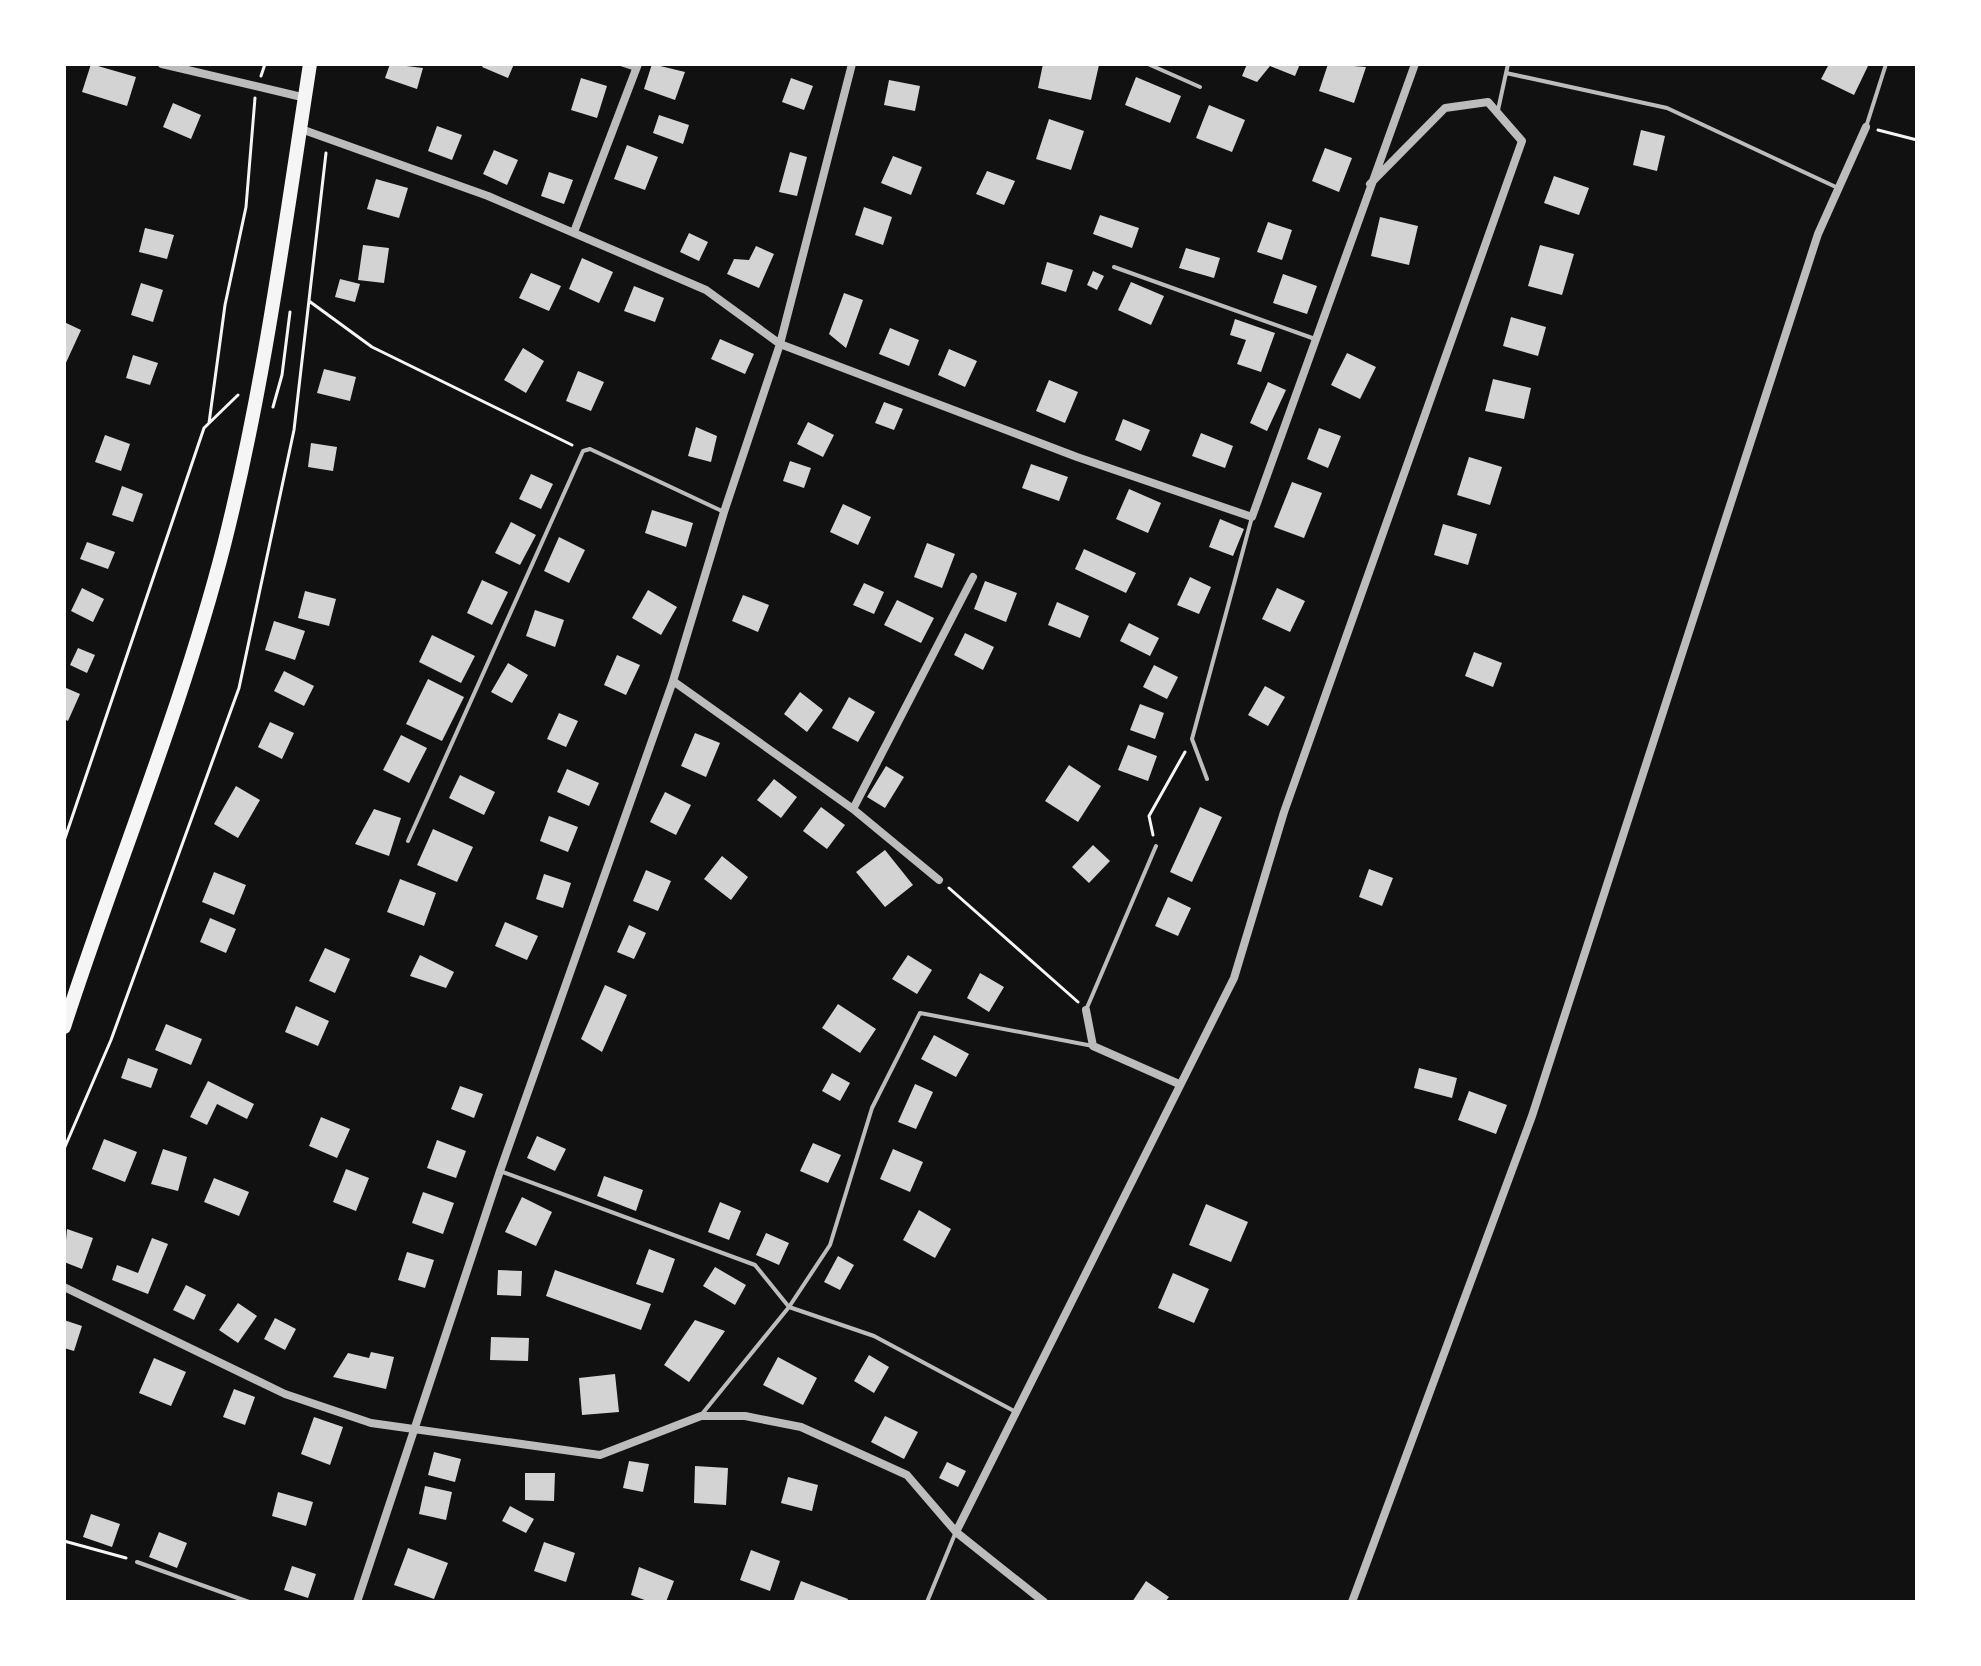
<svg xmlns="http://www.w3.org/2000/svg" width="1981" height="1666" font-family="Overpass,sans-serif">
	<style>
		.building { fill: #d3d3d3 }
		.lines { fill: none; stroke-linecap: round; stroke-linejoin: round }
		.path { stroke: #f5f5f5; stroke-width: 3 }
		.service { stroke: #bcbcbc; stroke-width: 4 }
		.minor { stroke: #bcbcbc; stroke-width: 8 }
		.primary { stroke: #f5f5f5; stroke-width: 14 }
	</style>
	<rect width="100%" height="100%" fill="#111"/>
	<path class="building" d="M91 64 136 77 127 106 82 92Z
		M390 64 423 68 417 89 385 78Z
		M484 64H514L508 78 482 67Z
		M652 64 685 72 675 100 644 89Z
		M1043 64 1099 65 1091 100 1038 88Z
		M1247 64H1300L1295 76 1270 66 1257 82 1242 76Z
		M1328 64 1366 67 1354 103 1319 91Z
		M1829 64 1868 66 1854 95 1821 79Z
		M1136 77 1181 96 1170 123 1125 105Z
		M581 78 607 86 597 118 571 110Z
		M791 78 813 86 804 110 782 102Z
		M889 80 920 86 915 111 884 105Z
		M173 103 201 115 191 139 163 127Z
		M1209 105 1245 120 1232 152 1196 138Z
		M659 115 689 125 683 144 653 133Z
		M1049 119 1084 131 1071 170 1036 159Z
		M437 126 462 135 452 160 428 151Z
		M1641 130 1665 136 1657 171 1633 165Z
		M627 145 658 157 645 190 614 179Z
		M1325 148 1352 158 1339 192 1312 181Z
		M494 150 518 160 507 185 483 174Z
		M790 152 807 157 797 196 779 192Z
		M893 156 922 167 911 195 881 183Z
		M987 171 1015 181 1004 205 976 194Z
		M549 172 573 180 564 204 541 196Z
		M1554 176 1589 188 1579 215 1544 203Z
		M376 179 408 188 399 218 367 209Z
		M864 207 892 217 883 245 855 235Z
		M1100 215 1139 228 1132 248 1093 234Z
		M1380 217 1418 226 1409 265 1371 256Z
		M1268 222 1292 230 1282 260 1257 252Z
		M145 228 174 235 167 259 139 252Z
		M689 233 708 242 699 261 680 252Z
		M363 245 389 248 384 283 358 280Z
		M1540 245 1574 254 1562 295 1528 286Z
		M756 246 774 254 759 288 727 274 734 259 749 260Z
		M1186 248 1220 258 1214 278 1179 268Z
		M582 258 613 272 599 303 569 289Z
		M1047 262 1073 270 1066 292 1041 284Z
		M1093 271 1104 276 1097 290 1087 285Z
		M531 273 561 286 549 311 519 298Z
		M1283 274 1317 286 1307 314 1273 303Z
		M340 279 360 284 355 302 335 297Z
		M1131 282 1164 296 1151 325 1118 310Z
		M141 283 163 290 153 322 131 315Z
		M634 286 664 298 655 322 624 311Z
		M844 293 863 300 846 348 829 334Z
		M1511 317 1546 327 1538 356 1503 346Z
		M1235 319 1275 333 1261 372 1237 364 1246 340 1230 335Z
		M64 322 81 330 64 367Z
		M890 328 919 340 909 366 879 354Z
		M720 339 754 354 745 374 711 359Z
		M523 348 544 361 526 393 504 380Z
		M949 349 977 361 965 387 938 375Z
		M1347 353 1376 367 1360 399 1331 385Z
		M133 355 158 363 150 385 126 378Z
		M324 369 356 377 350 401 317 393Z
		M578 371 604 382 591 411 566 401Z
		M1493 379 1531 388 1524 419 1485 411Z
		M1049 380 1078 392 1065 423 1036 411Z
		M1268 382 1286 390 1267 431 1250 423Z
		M884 402 903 409 894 430 875 423Z
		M1123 419 1150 430 1141 451 1115 440Z
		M808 422 834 435 823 457 797 444Z
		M696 427 717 436 711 462 688 456Z
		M1319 428 1341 436 1328 468 1307 459Z
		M1201 433 1233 446 1225 468 1192 456Z
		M105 435 130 444 121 471 95 462Z
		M311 443 337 447 333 471 308 467Z
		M1469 457 1502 467 1490 505 1457 495Z
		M790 461 811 468 804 488 783 481Z
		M1031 464 1068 477 1059 501 1022 488Z
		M531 474 553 484 541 509 519 499Z
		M1292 482 1322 493 1304 538 1274 527Z
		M122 486 143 494 133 522 112 515Z
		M1129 489 1161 503 1148 533 1116 519Z
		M843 504 871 517 858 545 830 532Z
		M652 510 693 523 686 547 645 533Z
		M1220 519 1244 529 1233 556 1209 547Z
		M511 522 536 535 520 565 495 553Z
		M1443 524 1477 534 1468 565 1434 555Z
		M559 537 585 550 569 583 544 571Z
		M87 542 115 552 108 569 80 559Z
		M927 543 955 554 942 588 914 577Z
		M1084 549 1136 573 1126 593 1075 569Z
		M1190 577 1211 587 1199 614 1177 605Z
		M482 580 508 592 492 625 467 613Z
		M985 581 1017 593 1006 622 974 609Z
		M864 583 884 592 874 614 853 605Z
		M82 588 104 599 93 622 71 611Z
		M1277 588 1305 601 1290 632 1262 619Z
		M648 590 677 607 661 635 632 618Z
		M305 591 336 599 329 626 298 618Z
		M743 595 769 605 758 632 732 621Z
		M897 600 934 618 921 643 884 625Z
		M1057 602 1089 616 1080 638 1048 625Z
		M535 610 564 620 555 647 526 636Z
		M274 621 305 631 295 660 265 650Z
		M1129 623 1159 638 1150 656 1120 641Z
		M965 633 994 647 983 670 954 655Z
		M432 635 475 656 461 683 419 662Z
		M78 648 95 655 87 673 70 665Z
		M1474 652 1502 663 1493 687 1465 676Z
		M617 655 640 665 626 695 604 685Z
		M508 663 528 675 512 703 491 692Z
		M1154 665 1178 677 1167 699 1143 687Z
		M284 671 314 686 304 706 274 691Z
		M428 679 464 697 442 741 406 724Z
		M1265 686 1285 697 1268 726 1248 715Z
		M64 687 80 694 68 721 64 719Z
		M800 692 823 710 807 732 784 714Z
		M849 697 875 712 858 742 832 728Z
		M1140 704 1164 713 1155 739 1130 730Z
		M559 713 578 721 566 747 547 739Z
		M270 722 294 733 282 759 258 747Z
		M695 733 720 743 706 777 681 766Z
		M401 735 427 748 409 783 383 770Z
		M1128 745 1157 756 1148 781 1118 770Z
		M1069 765 1101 786 1078 822 1045 801Z
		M886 766 904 777 885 808 867 797Z
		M567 769 599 783 589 806 557 792Z
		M460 775 495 792 484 815 449 798Z
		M774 779 797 797 781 818 757 800Z
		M236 786 260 800 238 838 214 824Z
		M665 792 691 805 676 835 650 822Z
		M821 807 845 825 827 849 803 831Z
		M1200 807 1222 817 1192 882 1170 872Z
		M374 809 401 818 389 856 355 844Z
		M549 816 578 827 568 852 540 841Z
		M433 829 473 847 457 882 417 865Z
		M1093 845 1110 861 1089 883 1072 867Z
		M885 850 913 885 885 907 856 872Z
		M722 856 748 877 731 900 704 879Z
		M1369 869 1393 878 1382 906 1359 897Z
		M646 870 671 881 658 911 633 901Z
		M214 872 246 885 234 915 202 902Z
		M544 874 571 883 563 908 536 899Z
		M400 879 436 893 424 926 387 912Z
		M1168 897 1191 908 1178 936 1155 926Z
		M210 918 236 929 226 953 200 942Z
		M505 922 538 936 527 960 495 946Z
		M629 925 646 933 634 959 617 952Z
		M325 948 350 959 335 993 309 981Z
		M420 955 454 972 446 988 410 976Z
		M908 955 932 970 917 994 892 979Z
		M980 973 1004 987 989 1012 967 998Z
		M605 985 627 995 602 1052 581 1039Z
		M838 1004 876 1029 860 1053 822 1028Z
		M296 1006 329 1021 318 1046 285 1032Z
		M166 1024 202 1039 191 1065 155 1050Z
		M934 1035 969 1054 956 1077 921 1059Z
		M128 1058 158 1069 151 1088 121 1078Z
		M1419 1068 1457 1078 1452 1098 1414 1088Z
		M832 1073 850 1083 840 1101 822 1091Z
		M208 1081 254 1104 247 1119 217 1104 207 1125 190 1117Z
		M915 1084 933 1092 916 1129 898 1122Z
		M460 1086 483 1094 474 1118 451 1109Z
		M1469 1091 1507 1105 1496 1134 1458 1120Z
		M321 1117 350 1129 337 1158 309 1146Z
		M537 1136 566 1149 555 1171 527 1158Z
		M104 1139 137 1152 125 1182 92 1169Z
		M437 1140 466 1151 456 1178 427 1168Z
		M813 1143 841 1155 828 1183 800 1171Z
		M163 1149 187 1157 178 1191 151 1184Z
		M893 1149 923 1162 910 1192 880 1179Z
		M346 1169 369 1178 356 1211 333 1202Z
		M604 1176 643 1190 636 1211 597 1196Z
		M214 1178 249 1192 239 1216 204 1202Z
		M423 1192 454 1203 443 1234 412 1223Z
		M522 1197 552 1212 536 1246 505 1232Z
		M720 1202 741 1211 729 1240 708 1232Z
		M1206 1204 1248 1222 1231 1262 1189 1245Z
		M919 1210 951 1229 935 1258 903 1240Z
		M67 1229 93 1238 82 1269 64 1262Z
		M766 1233 789 1243 779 1265 756 1255Z
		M152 1238 168 1244 148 1294 112 1280 117 1265 138 1273Z
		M649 1249 675 1259 663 1293 636 1284Z
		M407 1252 434 1260 425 1288 398 1280Z
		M838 1256 854 1265 840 1290 824 1282Z
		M715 1267 746 1285 735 1305 703 1286Z
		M498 1270 522 1271 521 1296 497 1295Z
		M555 1270 651 1304 641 1330 546 1296Z
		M1173 1273 1209 1289 1194 1323 1158 1308Z
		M186 1285 206 1295 194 1320 173 1310Z
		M238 1303 257 1316 238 1343 219 1330Z
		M275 1318 296 1329 285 1350 264 1339Z
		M64 1320 82 1326 74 1351 64 1348Z
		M695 1320 725 1331 689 1382 664 1365Z
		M491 1337 529 1338 528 1361 490 1360Z
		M371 1352 394 1357 386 1389 333 1377 348 1353 369 1358Z
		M869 1355 889 1367 874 1393 854 1381Z
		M778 1357 817 1378 803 1405 763 1385Z
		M154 1358 186 1372 171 1406 139 1393Z
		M615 1374 619 1412 582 1415 579 1378Z
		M234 1389 255 1397 245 1425 223 1417Z
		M885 1416 918 1432 904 1459 871 1442Z
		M314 1417 343 1427 330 1465 301 1454Z
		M434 1452 461 1459 455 1482 428 1475Z
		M629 1461 649 1464 643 1492 623 1488Z
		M947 1462 966 1471 958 1487 939 1478Z
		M695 1466 728 1468 726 1505 694 1503Z
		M525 1473H555L554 1501 525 1500Z
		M788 1477 818 1485 812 1511 781 1503Z
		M425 1486 452 1492 446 1520 419 1514Z
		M278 1492 313 1502 306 1526 272 1516Z
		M510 1506 534 1519 526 1533 502 1521Z
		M91 1514 120 1524 112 1547 83 1537Z
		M159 1532 187 1543 177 1568 149 1557Z
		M544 1542 575 1553 566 1582 534 1571Z
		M408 1548 448 1563 434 1599 394 1585Z
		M751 1550 780 1561 770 1591 740 1580Z
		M292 1566 316 1574 308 1598 284 1590Z
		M639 1567 674 1581 666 1602H650L631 1595Z
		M801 1581 848 1599 847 1602H793Z
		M1146 1581 1169 1597 1165 1602H1132Z"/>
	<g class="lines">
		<path class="path" d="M261 76 265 64
			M1878 130 1917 140
			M309 301 372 347 572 445
			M273 407 282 375 290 312
			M209 423 225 305 246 207 255 98
			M1153 835 1149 816 1185 752
			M64 841 204 428 238 395
			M949 888 1078 1002
			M64 1149 111 1040 239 688 294 430 326 153
			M64 1541 126 1558"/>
		<path class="service" d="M621 64 636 69
			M1148 64 1200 87
			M1506 73 1667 108 1838 188
			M1498 110 1508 64
			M1866 127 1886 64
			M1114 267 1315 339
			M1207 779 1192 739 1252 517
			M408 841 583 451 590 449 724 512
			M1086 1010 1156 846
			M500 1171 755 1265 789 1307 830 1245 872 1108 920 1013 1093 1046
			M702 1414 789 1307 874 1336 1014 1411
			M137 1562 249 1602
			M927 1602 955 1534"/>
		<path class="minor" d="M162 64 306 98
			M301 129 488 196 706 290 780 344 1077 457 1252 517 1415 64
			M574 232 638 64
			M673 681 853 809 939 880
			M853 809 973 577
			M1086 1010 1093 1046 1179 1084
			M64 1287 285 1394 371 1423 600 1455 701 1416H745L801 1427 907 1475 956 1532 1044 1602
			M956 1532 1234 978 1284 812 1522 141 1488 102 1445 108 1370 184
			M357 1602 500 1171 673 681 724 512 780 344 852 64
			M1352 1602 1532 1116 1818 234 1866 127"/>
		<path class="primary" d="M64 1027C116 866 182 709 224 545 264 387 285 225 310 64"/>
	</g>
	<rect width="1981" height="1666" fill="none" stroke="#ffffff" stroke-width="132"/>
</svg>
